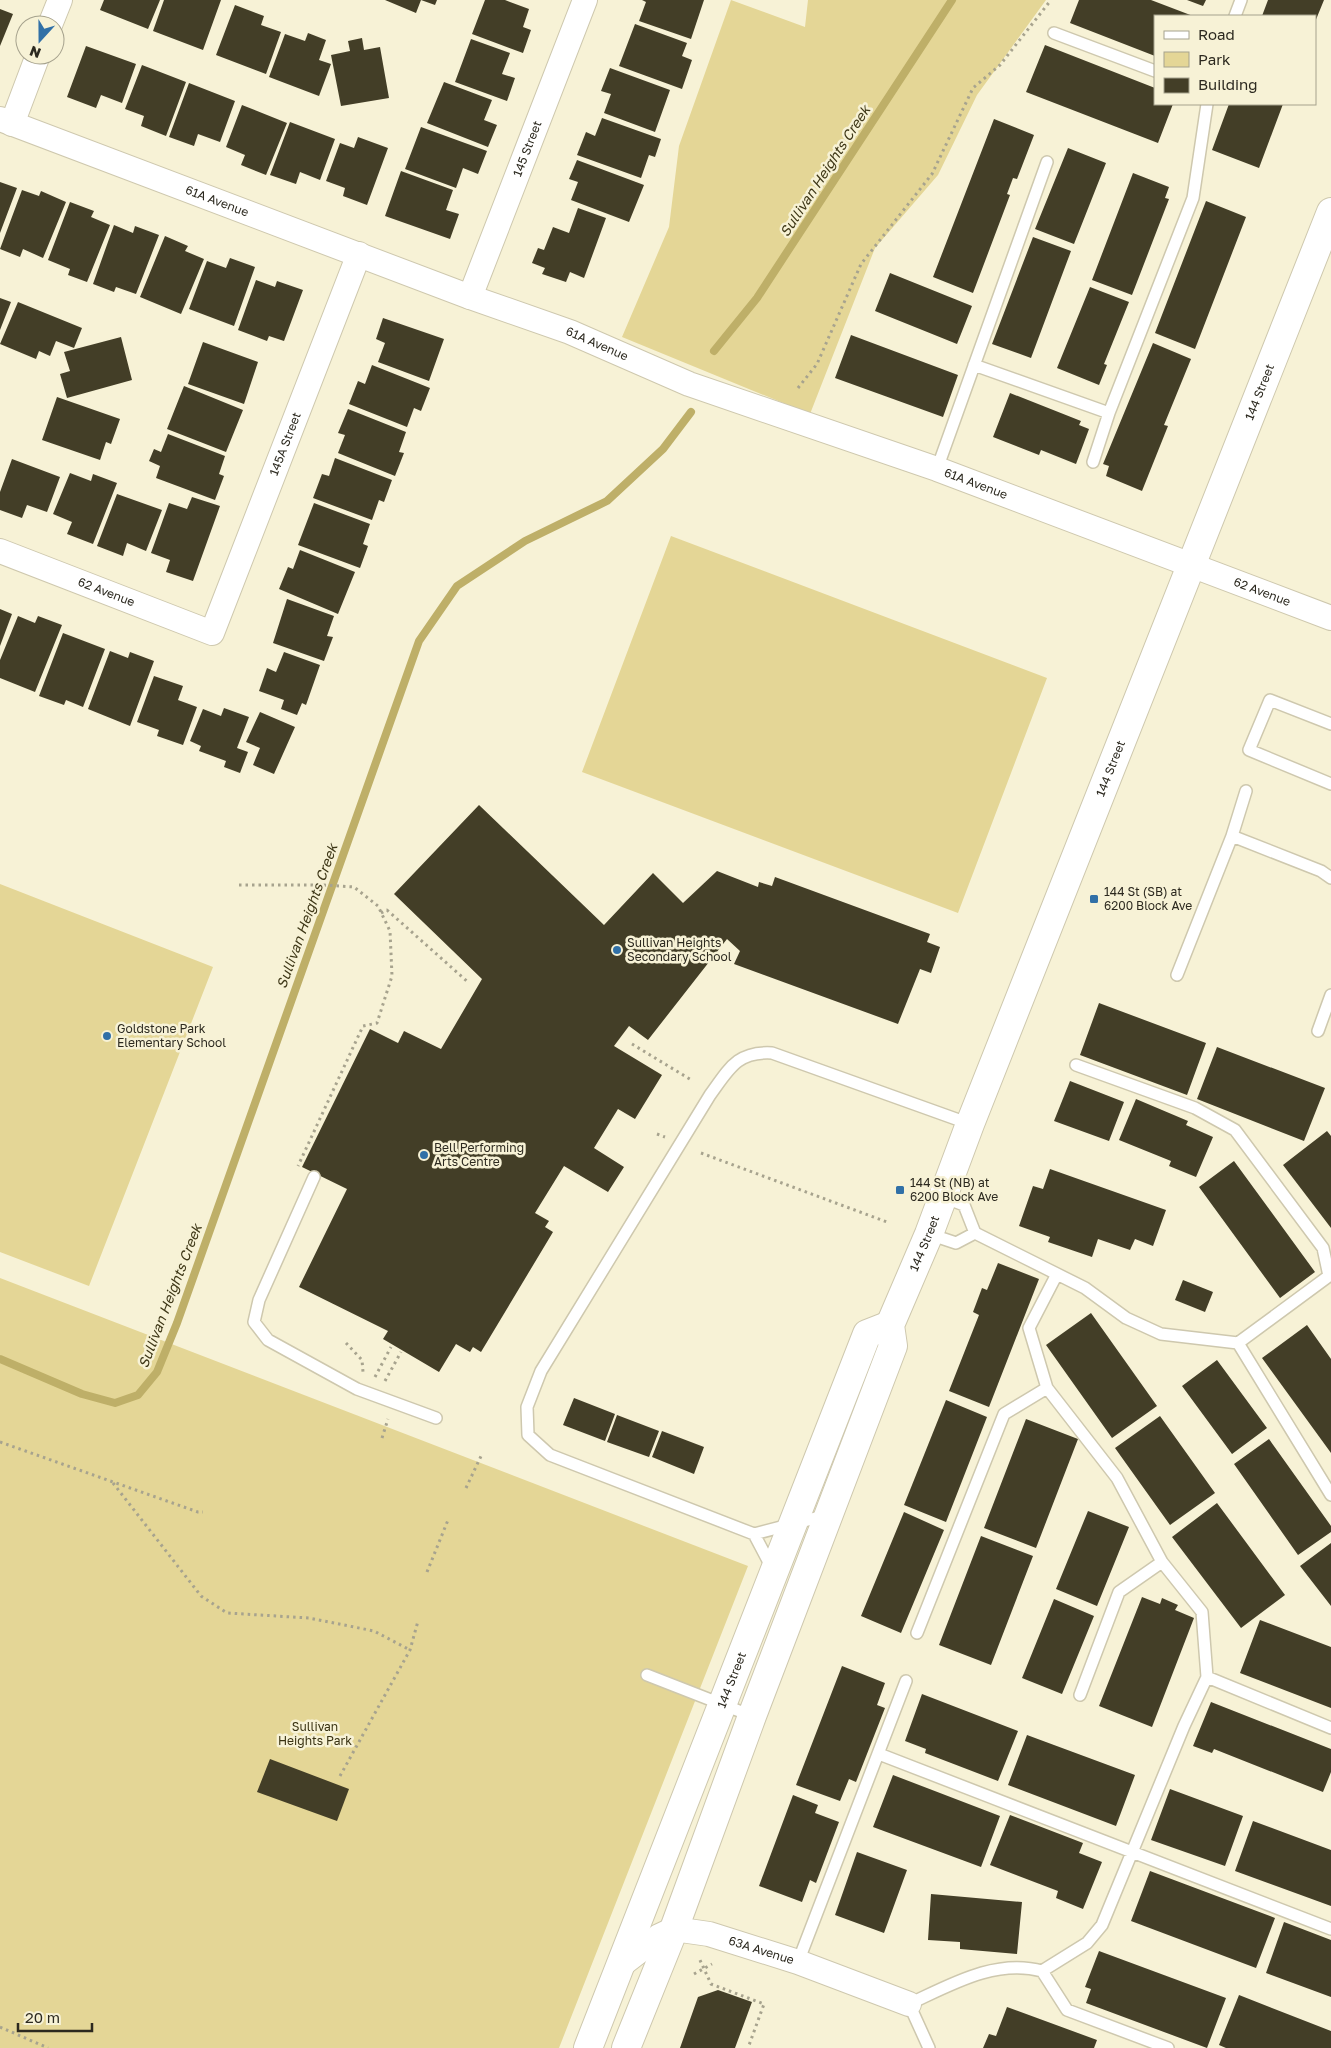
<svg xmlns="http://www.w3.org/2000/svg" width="1331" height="2048" font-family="'Golos Text',sans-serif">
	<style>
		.green { fill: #e4d696 }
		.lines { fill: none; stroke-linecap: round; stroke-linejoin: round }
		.stream { stroke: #beaf68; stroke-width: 8 }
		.building { fill: #433e27 }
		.service-casing { stroke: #cec8ae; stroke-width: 14 }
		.minor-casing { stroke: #cec8ae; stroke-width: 26 }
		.secondary-casing { stroke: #cec8ae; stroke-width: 30 }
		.path { stroke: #a7a38e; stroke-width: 3; stroke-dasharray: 2.5 4; stroke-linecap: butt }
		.service { stroke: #fff; stroke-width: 11 }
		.minor { stroke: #fff; stroke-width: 24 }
		.secondary { stroke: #fff; stroke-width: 28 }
		.poi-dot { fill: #3170a7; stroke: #f7f2d6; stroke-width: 2 }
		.labels { text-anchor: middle; stroke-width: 5; stroke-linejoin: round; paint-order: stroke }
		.street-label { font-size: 12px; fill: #2c291f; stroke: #f7f2d6 }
		.poi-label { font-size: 12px; fill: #2c291f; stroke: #f7f2d6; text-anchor: start }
		.park-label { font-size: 12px; fill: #393212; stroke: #f7f2d6 }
		.water-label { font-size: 14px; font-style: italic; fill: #3e3717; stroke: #f7f2d6 }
	</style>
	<rect width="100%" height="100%" fill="#f7f2d6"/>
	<path class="green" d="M731 0 805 27 808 0H1046L977 95 938 175 875 248 810 414 622 337 669 227 679 146Z
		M671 536 1047 678 958 913 582 772Z
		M0 884 213 967 89 1286 0 1252Z
		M0 1278 748 1566 559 2048H0Z"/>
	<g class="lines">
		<path class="stream" d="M714 351 757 298 952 0
			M0 1359 82 1394 115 1403 138 1395 157 1372 177 1323 419 641 457 586 525 541 607 501 663 449 691 412"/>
	</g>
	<path class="building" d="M104 0H160L148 29 100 10Z
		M164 0H221L203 50 153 31Z
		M385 0H421L416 13Z
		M421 0H437L435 5Z
		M485 0H505L529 9 523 27 531 30 523 53 472 34Z
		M642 0H704L691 39 639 21 646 2Z
		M1079 0H1151L1193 16H1155V56L1070 23Z
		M1187 0H1206L1203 6Z
		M1268 0H1324L1315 22V16H1262Z
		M235 5 264 16 261 25 281 32 266 74 216 55Z
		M0 9 13 14 0 46Z
		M635 24 687 43 682 56 692 60 682 89 619 66Z
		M308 33 326 40 319 60 331 64 319 96 269 77 285 34 305 41Z
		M362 38 364 50 380 47 389 98 341 106 331 55 350 51 348 41Z
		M471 39 510 53 502 74 515 78 507 101 455 82Z
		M1045 45 1155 88V104H1173L1158 143 1026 92Z
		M86 46 136 64 122 103 101 95 96 108 67 97Z
		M142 65 186 82 166 136 141 126 144 116 125 109Z
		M610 68 670 90 655 132 604 113 611 94 601 91Z
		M444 82 492 100 484 120 497 125 488 147 427 123Z
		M189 83 235 101 220 142 198 134 194 146 169 137Z
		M1229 104H1283L1259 168 1212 150Z
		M242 105 287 123 266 175 241 165 245 155 226 147Z
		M602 118 661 139 655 157 649 155 641 178 577 155 586 132 595 136Z
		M994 119 1034 135 1017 179 1013 178 1007 194 1010 195 973 293 933 277Z
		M290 122 335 139 320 180 300 172 296 184 270 175Z
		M421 127 487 151 478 174 463 168 456 188 405 169Z
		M358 137 388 148 367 205 343 196 345 188 326 181 340 143 354 148Z
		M1068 148 1106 163 1074 244 1035 229Z
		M577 160 644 185 629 222 571 200 578 182 569 179Z
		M401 171 453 190 446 210 459 214 450 239 385 216Z
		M1133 173 1169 187 1165 198 1169 199 1132 295 1092 280Z
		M0 182 17 188 0 233Z
		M22 190 39 196 41 191 66 202 43 258 23 249 20 257 0 249Z
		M1206 201 1246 217 1195 349 1155 333Z
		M70 202 94 211 91 217 110 225 87 282 68 275 70 269 48 260Z
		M578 208 606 218 584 278 570 272 566 282 542 274 545 268 532 263 538 248 544 250 553 227 569 233Z
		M114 225 133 233 135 226 159 235 136 294 116 287 114 292 93 284Z
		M165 236 188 246 185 251 204 259 181 314 140 297Z
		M1033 237 1071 251 1031 358 992 344Z
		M230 258 255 267 234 326 189 309 207 261 226 268Z
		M890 273 972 306 957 344 875 311Z
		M256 280 275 287 277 281 303 290 284 341 269 336 267 341 238 330Z
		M1090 287 1129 302 1104 364 1107 365 1099 385 1057 368Z
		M0 298 11 302 0 330Z
		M18 302 82 328 74 348 56 341 50 356 39 351 36 359 0 344Z
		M383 318 444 339 429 381 378 362 385 343 376 339Z
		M851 335 958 375 943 417 835 378Z
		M121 337 132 380 67 398 60 374 70 371 64 352Z
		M203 342 258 362 244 404 188 384Z
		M1153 343 1191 359 1164 425 1168 426 1142 491 1106 476 1109 466 1103 464Z
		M372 365 430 388 421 411 414 408 407 427 349 404 358 381 365 384Z
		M184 386 243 410 226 452 167 429Z
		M1010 393 1081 421 1079 425 1089 429 1076 464 1041 450 1039 455 993 437Z
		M57 397 120 419 111 444 106 442 100 460 42 440Z
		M348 409 406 432 399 452 404 453 395 476 338 453 345 435 338 433Z
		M168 434 225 456 219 474 224 476 215 500 156 478 160 466 149 461 154 449 161 452Z
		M335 458 392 480 384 502 379 500 372 520 313 498 322 474 329 476Z
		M12 459 60 477 47 512 27 505 22 518 0 510V492Z
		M70 473 91 481 93 474 117 483 93 544 67 534 72 522 53 514Z
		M117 494 162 510 146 551 127 543 123 556 97 546Z
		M192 497 220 506 193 581 166 572 170 560 151 553 169 503 187 509Z
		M314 503 370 524 363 544 368 546 360 568 298 545Z
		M300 550 355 572 338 614 279 589 288 567 293 569Z
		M287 599 334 616 327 636 333 637 324 661 273 643Z
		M0 609 12 614 0 646Z
		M18 616 35 623 38 616 62 625 35 692 0 678V660Z
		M63 633 105 649 83 707 66 700 64 705 39 696Z
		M110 651 128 658 130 652 154 661 130 726 88 709Z
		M284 652 320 665 306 705 302 703 297 715 281 709 284 700 259 691 267 668 276 672Z
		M154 676 183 686 178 700 197 707 183 745 157 736 159 730 137 722Z
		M224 708 249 717 237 748 248 752 240 773 224 767 226 761 199 751 201 746 190 741 203 709 221 716Z
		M260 712 295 727 274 774 253 765 260 748 246 742Z
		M479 805 604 925 653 873 683 903 717 871 758 887 759 882 772 886 775 877 930 934 927 942 940 947 931 973 920 969 898 1024 734 964 740 951 727 939 648 1040 629 1026 614 1046 662 1075 635 1119 618 1109 594 1148 624 1167 608 1192 564 1166 535 1213 549 1221 545 1227 553 1232 481 1352 473 1347 470 1352 456 1344 439 1372 383 1339 388 1331 299 1287 347 1189 302 1167 370 1029 398 1043 404 1031 441 1049 482 979 394 894Z
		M1099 1003 1206 1043 1187 1095 1080 1055Z
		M1217 1047 1325 1088 1304 1141 1197 1099Z
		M1070 1081 1124 1102 1109 1141 1054 1121Z
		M1136 1099 1188 1121 1186 1125 1213 1137 1196 1177 1169 1166 1171 1161 1119 1140Z
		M1327 1131 1331 1136V1228L1283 1165Z
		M1234 1161 1315 1272 1280 1298 1199 1187Z
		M1050 1169 1166 1210 1153 1246 1135 1239 1130 1250 1098 1239 1092 1257 1048 1242 1050 1237 1019 1226 1033 1186 1043 1189Z
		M998 1263 1039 1279 989 1407 949 1391 979 1315 973 1312 982 1288 987 1290Z
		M1183 1280 1213 1292 1205 1312 1175 1300Z
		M1091 1313 1157 1406 1112 1438 1046 1345Z
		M1307 1325 1331 1359V1453L1262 1358Z
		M1217 1360 1267 1428 1232 1454 1182 1386Z
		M574 1398 615 1414 605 1441 563 1425Z
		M946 1400 987 1417 946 1522 904 1505Z
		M617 1415 659 1431 649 1457 607 1442Z
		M1160 1416 1215 1493 1170 1525 1115 1448Z
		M1026 1419 1078 1439 1036 1548 984 1528Z
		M662 1431 704 1447 694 1474 652 1457Z
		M1269 1439 1331 1526V1532L1298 1555 1234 1464Z
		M1217 1503 1285 1595 1241 1628 1172 1537Z
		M1088 1511 1129 1527 1097 1606 1056 1589Z
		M904 1512 944 1530 901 1633 861 1616Z
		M981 1536 1033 1556 991 1665 939 1645Z
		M1331 1543V1606L1300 1566Z
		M1142 1597 1160 1604 1162 1598 1178 1605 1175 1610 1194 1618 1152 1727 1099 1706Z
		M1054 1599 1094 1616 1062 1694 1022 1678Z
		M1260 1620 1331 1647V1708L1240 1673Z
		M842 1666 885 1683 877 1705 885 1708 856 1782 849 1779 840 1801 796 1785Z
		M922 1694 1018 1731 998 1781 925 1753 926 1749 905 1741Z
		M1211 1702 1331 1749V1772L1323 1792 1214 1749 1212 1753 1193 1746Z
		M1027 1735 1135 1775 1116 1826 1008 1785Z
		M270 1759 349 1789 337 1821 257 1792Z
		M893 1775 1000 1816 981 1867 873 1827Z
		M1170 1789 1243 1816 1225 1866 1151 1840Z
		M793 1795 818 1805 815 1813 839 1822 816 1883 810 1880 802 1902 759 1886Z
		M1010 1815 1083 1843 1079 1853 1102 1862 1083 1909 1056 1898 1058 1891 990 1865Z
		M1253 1821 1331 1850V1906L1235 1871Z
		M857 1852 907 1870 884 1933 835 1915Z
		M1150 1871 1275 1918 1256 1968 1131 1921Z
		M931 1894 1022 1902 1017 1954 960 1949V1942L928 1940Z
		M1284 1922 1331 1940V1997L1266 1973Z
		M1099 1951 1226 1998 1207 2048 1086 2003 1091 1989 1085 1987Z
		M718 1990 752 2002 735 2048H680L698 1997Z
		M1239 1995 1331 2031V2048H1226L1219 2045Z
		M1007 2007 1097 2040 1094 2048H983L989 2034 996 2036Z"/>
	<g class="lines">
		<g class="service-casing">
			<path id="service" d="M1235 16 1241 0
				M1054 33 1155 71
				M974 365 1109 413
				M1093 462 1109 413 1193 198 1207 104
				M937 469 1047 162
				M1331 724 1270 700 1249 750 1331 784
				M1232 836 1246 791
				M1177 975 1232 836 1321 871 1331 878
				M1318 1031 1331 995
				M1076 1065 1195 1108 1235 1130 1323 1248 1329 1276 1238 1343
				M314 1177 259 1300 254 1322 268 1340 357 1389 436 1418
				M929 1234 956 1243 975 1233
				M1057 1274 1085 1288 1126 1318 1161 1334 1238 1343 1331 1495
				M827 1515 754 1534 550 1455 528 1435 527 1407 541 1371 710 1095C729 1069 737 1051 772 1053L970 1124
				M754 1534 772 1568
				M917 1633 1004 1414 1047 1388
				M647 1675 752 1716
				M1207 1677 1331 1728
				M1080 1695 1119 1592 1162 1562
				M879 1754 1331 1929
				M798 1962 906 1681
				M1042 1971 1067 2010 1168 2048
				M929 2048 909 2004C950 1985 996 1958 1042 1971L1087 1943 1102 1925 1184 1726 1207 1677 1202 1612 1162 1562 1117 1478 1047 1388 1029 1328 1057 1274 975 1233 964 1205 943 1197"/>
		</g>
		<g class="minor-casing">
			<g id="minor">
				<path d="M50 25 60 0"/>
				<path id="s1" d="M0 119 470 297 570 332 689 384 937 469 1331 618"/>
				<path d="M12 124 38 55"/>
				<path id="s2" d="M470 297 585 0"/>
				<path id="s3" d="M0 551 212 633 359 254"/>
				<path id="s4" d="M620 1966 659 1936 674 1929 709 1934 798 1962 909 2004"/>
			</g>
		</g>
		<g class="secondary-casing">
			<g id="secondary">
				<path id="s5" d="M588 2048 867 1334 890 1325"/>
				<path id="s6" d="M626 2048 674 1929 752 1716 893 1346 890 1325 929 1234 970 1124 1331 212"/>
			</g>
		</g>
		<path class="path" d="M798 388 817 364 861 264 932 174 973 88 1000 65 1051 0
			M239 885H324L354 887 378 906 390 931 392 976 377 1023 363 1026 298 1166
			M381 913 387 910 469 983
			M632 1044 693 1081
			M657 1134 665 1137
			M701 1153 887 1222
			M346 1343 362 1360 363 1372
			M375 1377 391 1347
			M385 1381 401 1352
			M382 1438 388 1419
			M0 1442 198 1512H203
			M113 1483 201 1596 227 1613 309 1618 374 1631 410 1650
			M466 1488 482 1454
			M427 1572 448 1520
			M340 1776 410 1650 418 1621
			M700 1960 711 1984 764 2004 748 2048
			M694 1974 712 1964
			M0 2027 48 2048"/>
		<use href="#service" class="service"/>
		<use href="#minor" class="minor"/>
		<use href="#secondary" class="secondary"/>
	</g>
	<g class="poi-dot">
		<rect x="1089" y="894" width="10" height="10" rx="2.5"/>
		<circle cx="617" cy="950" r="5"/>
		<circle cx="107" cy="1036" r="5"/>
		<circle cx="424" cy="1155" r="5"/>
		<rect x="895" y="1185" width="10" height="10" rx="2.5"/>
	</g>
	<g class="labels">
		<g class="street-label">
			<text dy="4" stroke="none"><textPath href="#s2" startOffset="159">145 Street</textPath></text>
			<text dy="4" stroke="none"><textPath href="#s1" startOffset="232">61A Avenue</textPath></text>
			<text dy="4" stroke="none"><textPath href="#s1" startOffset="638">61A Avenue</textPath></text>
			<text dy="4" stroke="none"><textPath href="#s6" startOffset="1776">144 Street</textPath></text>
			<text dy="4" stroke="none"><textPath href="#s3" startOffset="430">145A Street</textPath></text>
			<text dy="4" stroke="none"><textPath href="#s1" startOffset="1042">61A Avenue</textPath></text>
			<text dy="4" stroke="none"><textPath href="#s3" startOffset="114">62 Avenue</textPath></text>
			<text dy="4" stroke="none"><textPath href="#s1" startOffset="1348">62 Avenue</textPath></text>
			<text dy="4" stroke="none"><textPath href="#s6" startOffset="1371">144 Street</textPath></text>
			<text dy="4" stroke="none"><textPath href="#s6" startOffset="861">144 Street</textPath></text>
			<text dy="4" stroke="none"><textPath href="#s5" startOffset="395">144 Street</textPath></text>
			<text dy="4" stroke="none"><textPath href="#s4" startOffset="156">63A Avenue</textPath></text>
		</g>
		<g class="poi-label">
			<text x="1104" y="896">144 St (SB) at<tspan x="1104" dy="14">6200 Block Ave</tspan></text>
			<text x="627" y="947">Sullivan Heights<tspan x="627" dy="14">Secondary School</tspan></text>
			<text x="117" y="1033">Goldstone Park<tspan x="117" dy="14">Elementary School</tspan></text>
			<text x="434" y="1152">Bell Performing<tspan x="434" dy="14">Arts Centre</tspan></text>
			<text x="910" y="1187">144 St (NB) at<tspan x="910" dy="14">6200 Block Ave</tspan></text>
		</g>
		<g class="park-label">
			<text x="315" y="1731">Sullivan<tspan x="315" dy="14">Heights Park</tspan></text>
		</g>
		<g class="water-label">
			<text transform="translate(825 171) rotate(-57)" y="5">Sullivan Heights Creek</text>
			<text transform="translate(307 916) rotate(-70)" y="5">Sullivan Heights Creek</text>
			<text transform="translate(170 1296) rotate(-69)" y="5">Sullivan Heights Creek</text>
		</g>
	</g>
	<rect x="1154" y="15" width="162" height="90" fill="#f7f2d6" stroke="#a6a28d"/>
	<rect x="1164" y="31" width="25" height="8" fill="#ffffff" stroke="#a6a28d"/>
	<text x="1198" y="40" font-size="15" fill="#2c291f">Road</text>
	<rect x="1164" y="52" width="25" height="15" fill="#e4d696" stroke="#a6a28d"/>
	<text x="1198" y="65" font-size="15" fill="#2c291f">Park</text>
	<rect x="1164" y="78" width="25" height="15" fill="#433e27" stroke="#a6a28d"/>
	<text x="1198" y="90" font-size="15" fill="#2c291f">Building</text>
	<g transform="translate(40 40) rotate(201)"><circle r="24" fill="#f7f2d6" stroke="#a6a28d"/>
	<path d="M0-4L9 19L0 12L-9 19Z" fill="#3170a7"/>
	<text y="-8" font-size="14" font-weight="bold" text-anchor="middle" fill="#2c291f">N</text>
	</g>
	<path d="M18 2023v8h74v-8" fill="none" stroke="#2c291f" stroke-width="2.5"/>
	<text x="25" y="2023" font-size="15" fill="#2c291f" stroke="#f7f2d6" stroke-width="4" paint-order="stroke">20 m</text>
</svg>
